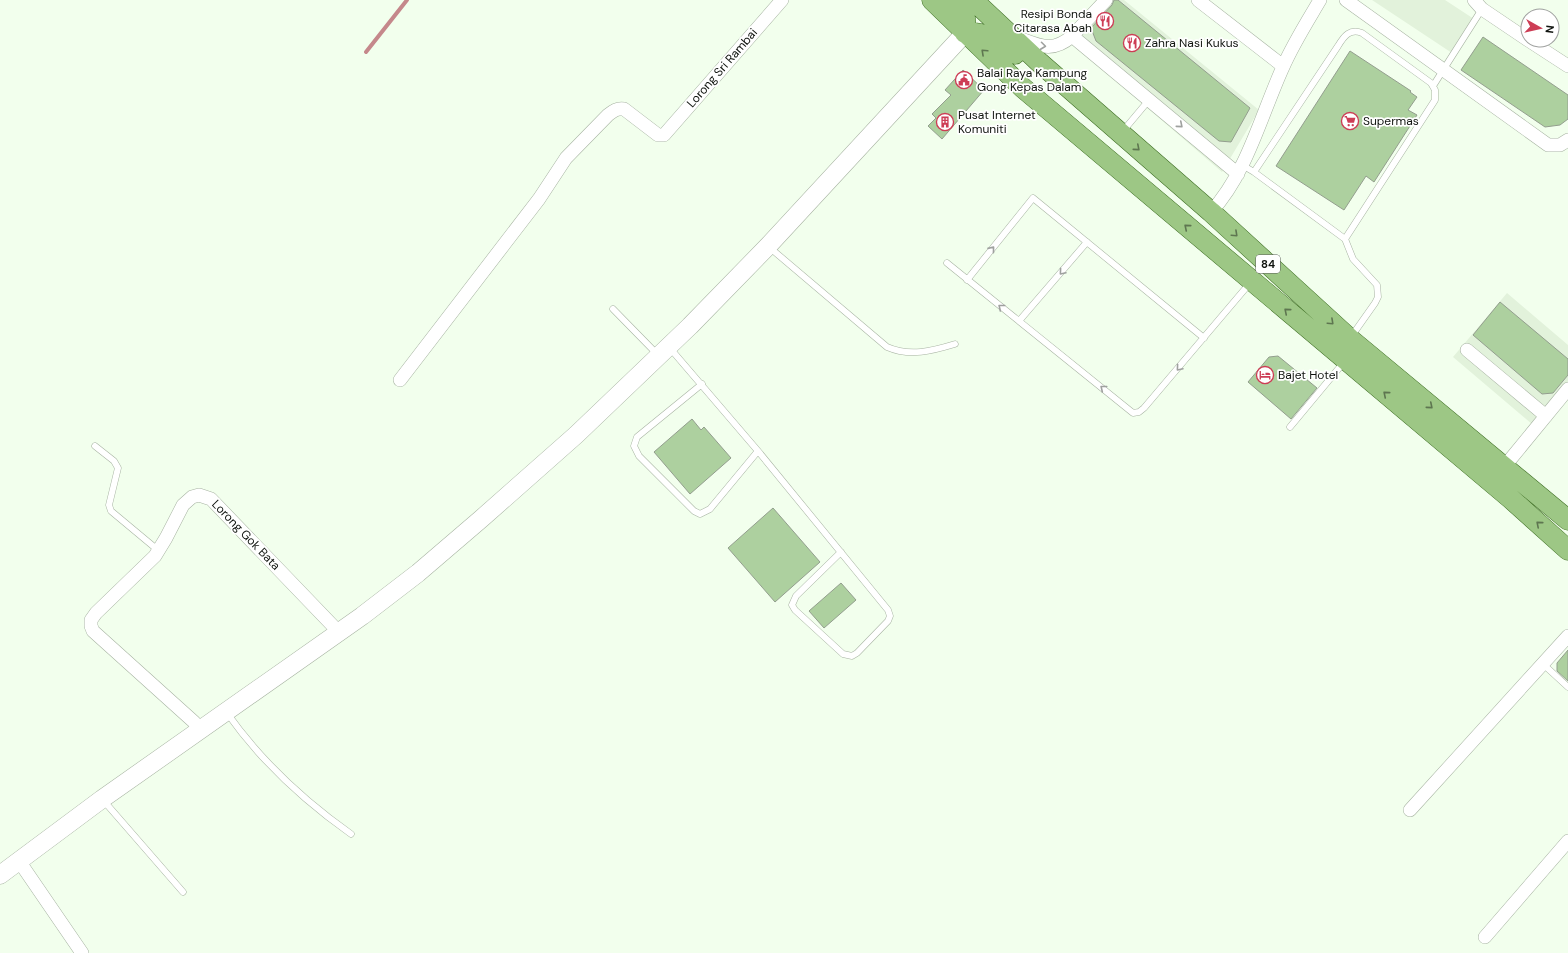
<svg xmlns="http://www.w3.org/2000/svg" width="1568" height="953" font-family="'DM Sans',sans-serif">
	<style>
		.built { fill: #e2f2db }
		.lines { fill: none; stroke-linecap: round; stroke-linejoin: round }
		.stream { stroke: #c5888b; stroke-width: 4 }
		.building { fill: #add09f; stroke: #939e8e }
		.service-casing { stroke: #a7b3a2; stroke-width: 7 }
		.minor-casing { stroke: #a7b3a2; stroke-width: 14 }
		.secondary-casing { stroke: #a7b3a2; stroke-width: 19 }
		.primary-casing { stroke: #417027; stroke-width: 21 }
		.service { stroke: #fff; stroke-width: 6 }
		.minor { stroke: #fff; stroke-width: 13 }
		.secondary { stroke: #fff; stroke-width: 18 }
		.primary { stroke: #9dc785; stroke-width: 20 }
		.oneway { stroke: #9fa19f }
		.oneway2 { stroke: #5e7650 }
		.labels { text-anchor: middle; stroke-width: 3.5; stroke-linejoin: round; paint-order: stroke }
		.shield { fill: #fff; stroke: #585a57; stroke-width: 1 }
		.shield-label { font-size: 11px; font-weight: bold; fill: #10140f }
		.poi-label { font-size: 12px; fill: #10140f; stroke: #fff; text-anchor: start }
		.street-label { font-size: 12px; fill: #10140f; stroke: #fff }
	</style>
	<rect width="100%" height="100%" fill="#f2ffed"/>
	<path class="built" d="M1096 0H1124L1259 110 1222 172 1066 38Z
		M1372 0H1445L1474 19 1452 53Z
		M1507 293 1568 345V396L1539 430 1453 357Z"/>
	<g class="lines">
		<path class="stream" d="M366 52 407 0"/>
	</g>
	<path class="building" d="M1114 0H1118L1250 108 1231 142 1219 141 1096 41 1091 28 1112 5Z
		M1483 37 1568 95V119L1560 125 1545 127 1461 70Z
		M1350 51 1411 91 1410 92 1417 97 1408 110 1417 115 1374 182 1366 176 1344 210 1276 166Z
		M963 70 984 90 942 139 928 126 936 118 932 114 951 95 945 90Z
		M1500 302 1568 359V375L1553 393 1542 394 1473 335Z
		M1278 356 1317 388 1291 419 1248 382 1269 357Z
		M692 419 701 430 704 427 731 458 690 494 654 452Z
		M773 508 820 562 775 602 728 548Z
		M841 583 856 600 824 628 809 611Z
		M1568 650V681L1557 671V663Z"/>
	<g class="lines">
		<g class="service-casing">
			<path id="service" d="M1433 86 1482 9
				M1123 131 1149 100
				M1242 165 1254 172 1345 239 1353 259 1377 285 1378 297 1375 303 1351 337
				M1254 172 1338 46C1344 36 1350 28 1362 33L1431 83 1435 90V100L1345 239
				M769 247 887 347C910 357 932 351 955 344
				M947 263 1133 413 1139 412 1144 408 1250 283
				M967 280 1033 198 1204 338
				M613 309 658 355
				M1019 321 1087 242
				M669 347 758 451 888 610 890 616 888 621 857 653 852 656 843 654 795 610 792 605 796 596 841 552
				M702 384 637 437 634 446 639 456 694 511 700 514 710 509 758 451
				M1290 427 1344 362
				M95 446 114 461 118 468 109 505 111 511 159 551
				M1543 664 1568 687
				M227 713C261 761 303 800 351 834
				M103 800 183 892"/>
		</g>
		<g class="minor-casing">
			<path id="minor" d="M1198 0 1283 66
				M1346 0 1548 145H1560L1568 140
				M1474 0 1482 9 1528 40
				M1072 36 1106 0
				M1019 38C1040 46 1053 53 1072 36L1238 174
				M1528 40 1568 66
				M1211 212C1247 173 1261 115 1283 67 1293 44 1307 22 1320 0
				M1467 350 1546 416
				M400 380 539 199 566 158 608 115C613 111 617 108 624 109L658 135H664L782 0
				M1504 467 1568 389
				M200 730 194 722 93 631 91 626V620L96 613 155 556 166 538 183 505 192 497 199 495 211 499 334 627 338 633
				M1410 810 1568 636
				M19 861 82 953
				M1485 937 1568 841"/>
		</g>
		<g class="secondary-casing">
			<path id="secondary" d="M0 875 102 799 362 616 418 573 481 519 576 435 690 326 768 246 965 33"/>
		</g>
		<g class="primary-casing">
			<path id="primary" d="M932 0 1023 88 1510 498 1568 550
				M956 0C964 9 967 21 965 33
				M973 0 1039 62 1211 212 1350 339 1568 520
				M965 33C984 31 1001 41 1015 54"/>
		</g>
		<use href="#service" class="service"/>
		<use href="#minor" class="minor"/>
		<use href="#secondary" class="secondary"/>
		<use href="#primary" class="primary"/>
	</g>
	<defs><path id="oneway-chevron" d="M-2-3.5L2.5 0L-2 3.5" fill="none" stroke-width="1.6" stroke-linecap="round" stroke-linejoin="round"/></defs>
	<g class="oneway">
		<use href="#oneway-chevron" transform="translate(1043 46) rotate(7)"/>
		<use href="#oneway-chevron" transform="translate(1180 125) rotate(40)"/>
		<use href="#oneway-chevron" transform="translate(992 249) rotate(-51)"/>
		<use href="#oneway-chevron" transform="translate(1062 272) rotate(130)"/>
		<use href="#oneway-chevron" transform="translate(1001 307) rotate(-141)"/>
		<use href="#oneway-chevron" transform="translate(1179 368) rotate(130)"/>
		<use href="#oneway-chevron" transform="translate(1103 388) rotate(-141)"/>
	</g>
	<g class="oneway2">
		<use href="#oneway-chevron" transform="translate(984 52) rotate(-137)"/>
		<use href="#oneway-chevron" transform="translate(1137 148) rotate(41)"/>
		<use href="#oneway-chevron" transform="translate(1187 227) rotate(-140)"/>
		<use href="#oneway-chevron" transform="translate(1235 234) rotate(43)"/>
		<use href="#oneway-chevron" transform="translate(1287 311) rotate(-140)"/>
		<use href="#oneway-chevron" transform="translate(1331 322) rotate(43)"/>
		<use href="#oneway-chevron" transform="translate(1386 394) rotate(-140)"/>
		<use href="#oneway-chevron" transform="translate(1430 406) rotate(40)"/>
		<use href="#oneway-chevron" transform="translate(1539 524) rotate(-139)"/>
	</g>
	<defs>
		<g id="restaurant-ring" transform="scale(0.9)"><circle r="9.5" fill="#fff" stroke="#cd3d55" stroke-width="1.5"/><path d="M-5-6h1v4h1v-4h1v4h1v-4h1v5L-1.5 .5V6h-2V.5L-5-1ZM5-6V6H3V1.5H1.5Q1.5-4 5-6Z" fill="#cd3d55"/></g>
		<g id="civic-ring" transform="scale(0.9)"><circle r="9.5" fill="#fff" stroke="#cd3d55" stroke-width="1.5"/><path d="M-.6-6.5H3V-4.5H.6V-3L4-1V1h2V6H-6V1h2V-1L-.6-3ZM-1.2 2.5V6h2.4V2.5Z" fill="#cd3d55"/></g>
		<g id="supermarket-ring" transform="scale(0.9)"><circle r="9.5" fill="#fff" stroke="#cd3d55" stroke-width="1.5"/><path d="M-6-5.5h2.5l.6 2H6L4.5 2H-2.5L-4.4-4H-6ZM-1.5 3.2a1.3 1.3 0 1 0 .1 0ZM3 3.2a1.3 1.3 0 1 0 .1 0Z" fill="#cd3d55"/></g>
		<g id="building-ring" transform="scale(0.9)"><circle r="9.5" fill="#fff" stroke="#cd3d55" stroke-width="1.5"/><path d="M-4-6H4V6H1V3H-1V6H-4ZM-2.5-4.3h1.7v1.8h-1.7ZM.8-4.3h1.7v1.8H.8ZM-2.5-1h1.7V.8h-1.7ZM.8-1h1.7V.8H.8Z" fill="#cd3d55"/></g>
		<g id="hotel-ring" transform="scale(0.9)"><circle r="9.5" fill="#fff" stroke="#cd3d55" stroke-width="1.5"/><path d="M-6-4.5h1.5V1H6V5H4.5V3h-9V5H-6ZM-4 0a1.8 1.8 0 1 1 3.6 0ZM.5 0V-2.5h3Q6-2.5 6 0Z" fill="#cd3d55"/></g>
	</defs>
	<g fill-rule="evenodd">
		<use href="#restaurant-ring" x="1105" y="21"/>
		<use href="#restaurant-ring" x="1132" y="43"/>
		<use href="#civic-ring" x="964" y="80"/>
		<use href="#supermarket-ring" x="1350" y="121"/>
		<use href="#building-ring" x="945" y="122"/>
		<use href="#hotel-ring" x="1265" y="375"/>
	</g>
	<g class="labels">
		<rect class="shield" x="1256" y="255" width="24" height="18" rx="3"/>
		<g class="shield-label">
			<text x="1268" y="268">84</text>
		</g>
		<g class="poi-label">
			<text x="1092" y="18" text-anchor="end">Resipi Bonda<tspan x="1092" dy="14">Citarasa Abah</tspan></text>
			<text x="1145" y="47">Zahra Nasi Kukus</text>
			<text x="977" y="77">Balai Raya Kampung<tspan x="977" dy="14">Gong Kepas Dalam</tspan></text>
			<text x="958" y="119">Pusat Internet<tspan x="958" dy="14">Komuniti</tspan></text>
			<text x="1363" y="125">Supermas</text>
			<text x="1278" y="379">Bajet Hotel</text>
		</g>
		<g class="street-label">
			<text transform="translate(722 68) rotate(-49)" y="4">Lorong Sri Rambai</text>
			<text transform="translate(246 535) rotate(46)" y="4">Lorong Gok Bata</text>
		</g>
	</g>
	<g transform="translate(1540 28) rotate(98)"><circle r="19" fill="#ffffff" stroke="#9fa19f"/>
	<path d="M0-3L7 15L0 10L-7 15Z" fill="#cd3d55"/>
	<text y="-6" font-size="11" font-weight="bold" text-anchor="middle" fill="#10140f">N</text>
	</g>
</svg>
